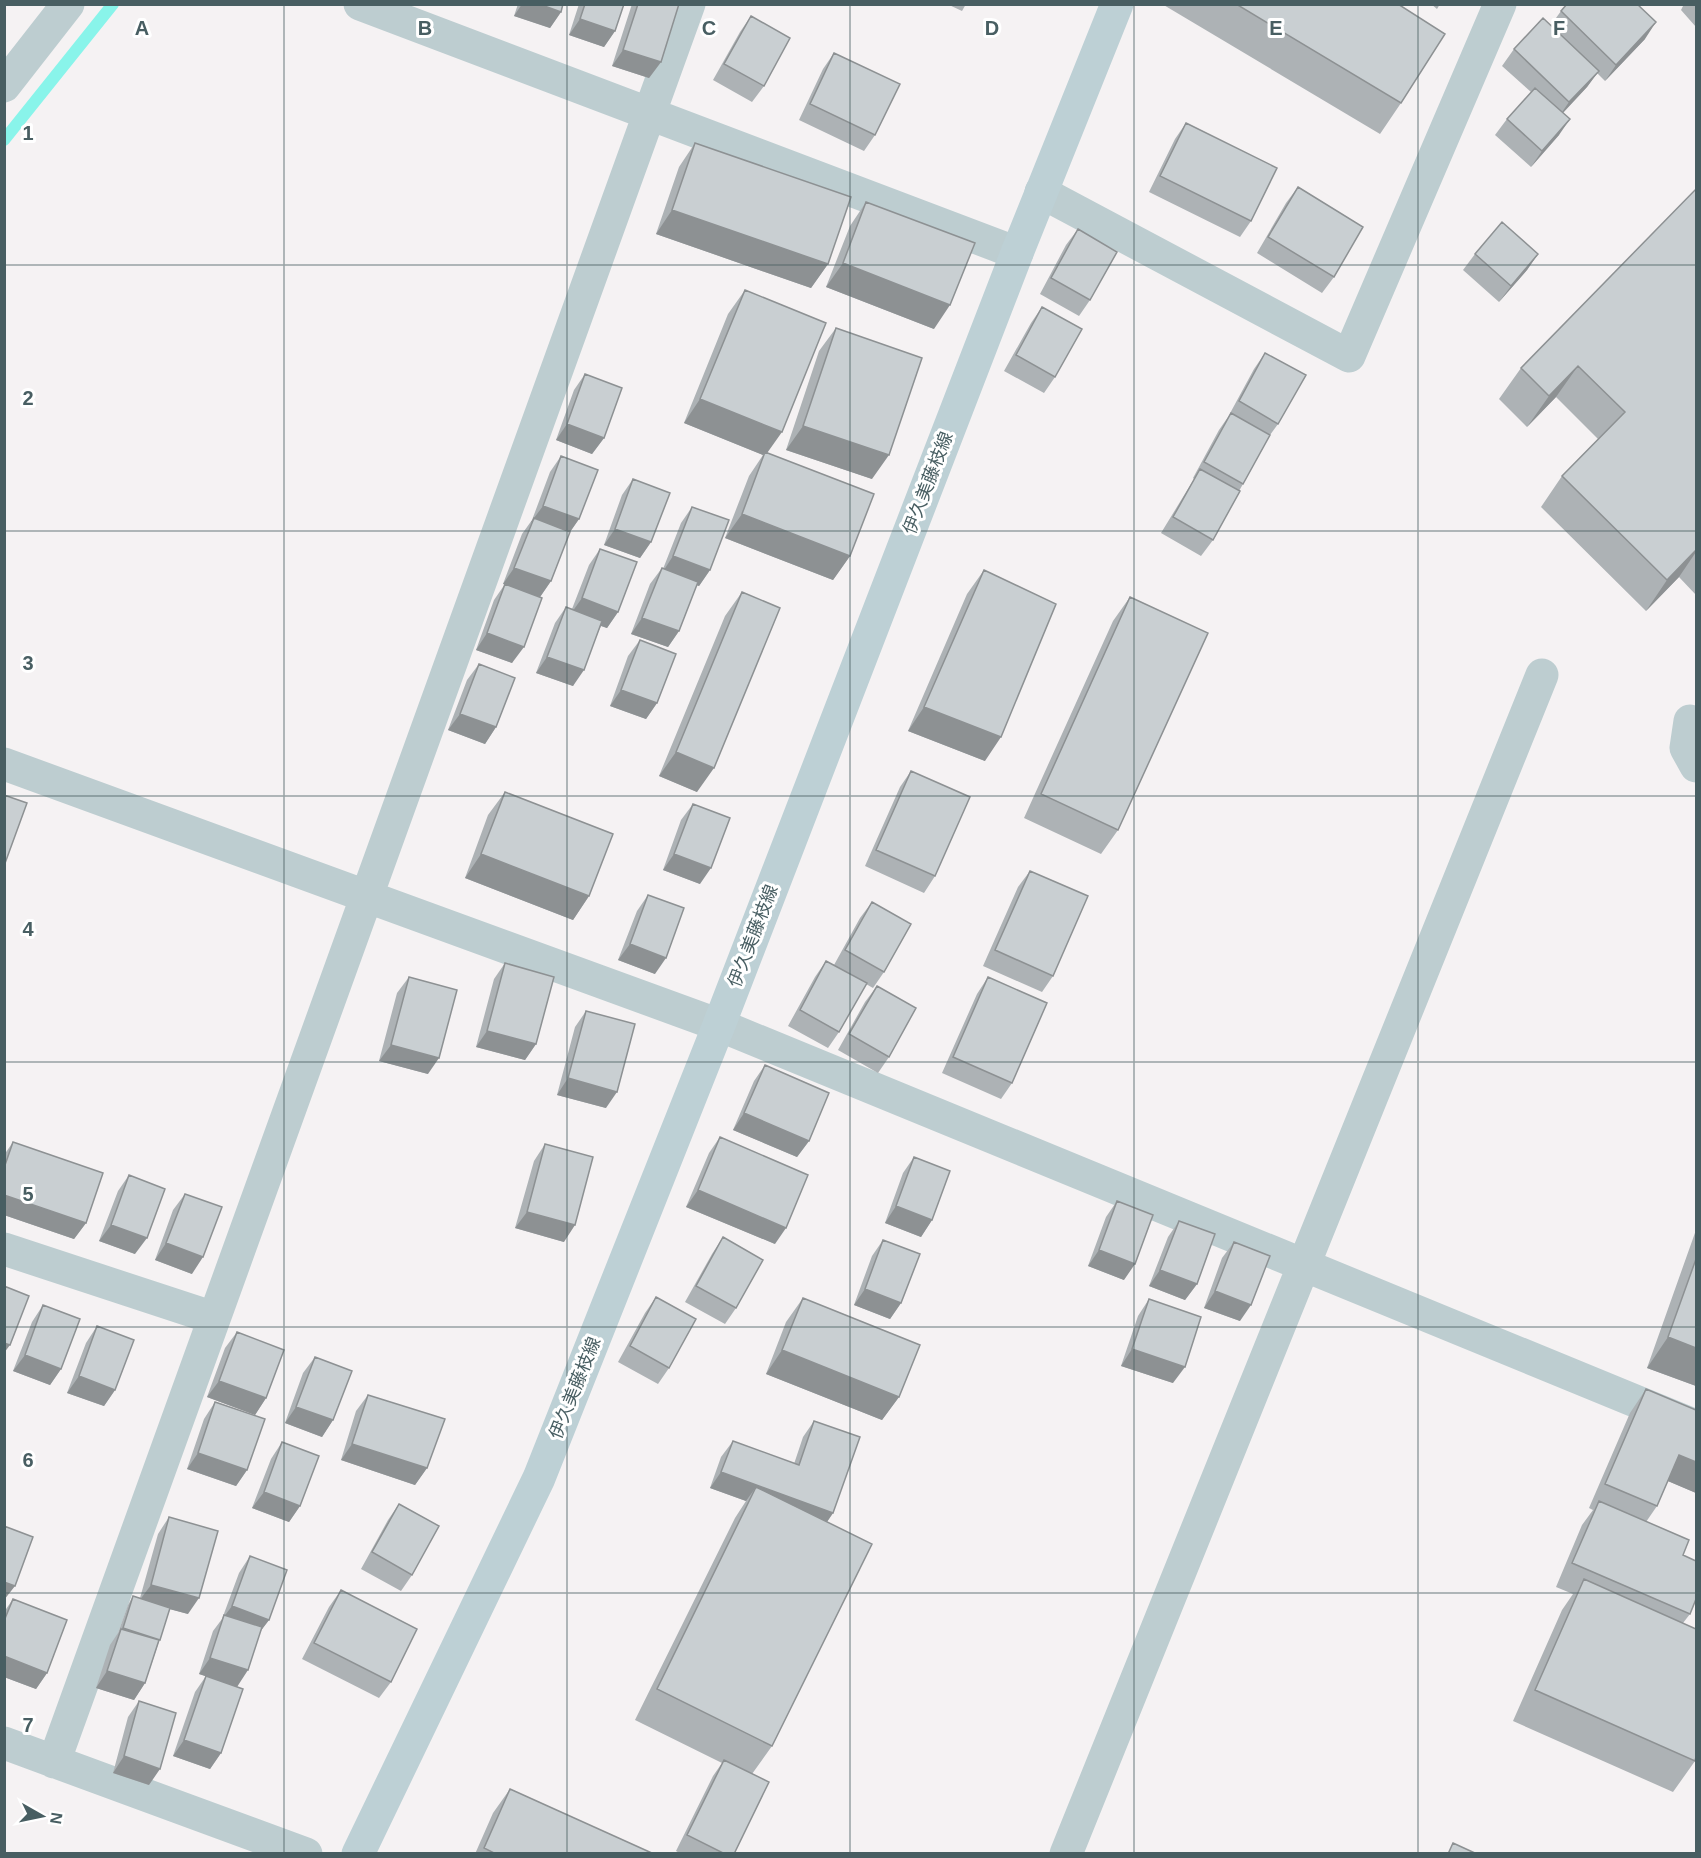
<svg xmlns="http://www.w3.org/2000/svg" width="1701" height="1858" font-family="Arial,'Noto Sans JP',sans-serif">
	<style>
		.lines { fill: none; stroke-linecap: round; stroke-linejoin: round }
		.stream { stroke: #89f4ea; stroke-width: 12 }
		.street { stroke: #bdcdd0; stroke-width: 33 }
		.secondary { stroke: #bdd0d5; stroke-width: 33 }
		.wall { fill: #adb2b5 }
		.shaded-wall { fill: #8d9193 }
		.building { fill: #c9cfd2; stroke: #8d9193; stroke-width: 1.5 }
		.grid { fill: none; stroke: #485e62; stroke-width: 1.5; stroke-opacity: 0.55 }
		.labels { text-anchor: middle; stroke-width: 6; stroke-linejoin: round; paint-order: stroke }
		.street-label { font-size: 18px; fill: #485e62; stroke: #fff }
		.grid-label { font-size: 20px; text-anchor: middle; font-weight: bold; fill: #485e62; stroke: #fff; stroke-width: 6; stroke-linejoin: round; paint-order: stroke }
	</style>
	<rect width="100%" height="100%" fill="#f5f2f3"/>
	<g class="lines">
		<path class="stream" d="M4 140 113 4"/>
		<path class="street" d="M360 4 1017 253
			M4 86 68 4
			M1041 192 1349 356 1500 4
			M1690 721 1686 748 1696 766
			M4 764 719 1025 1696 1426
			M4 1249 214 1318
			M4 1743 306 1854
			M54 1762 689 4
			M1066 1854 1542 675"/>
		<path class="secondary" d="M358 1854 539 1478 719 1025 1017 253 1117 4"/>
	</g>
	<path class="wall" d="M518 4H563L561 12 550 28 514 16Z
		M579 4H624L615 31 604 47 569 35Z
		M632 4H679L661 62 649 78 612 66Z
		M947 4H966L962 11Z
		M1162 4H1398L1401 103 1380 134Z
		M1431 4H1440L1437 9Z
		M1684 4H1696V27L1681 10Z
		M1561 11 1645 39 1605 81 1597 73 1587 87 1563 113 1559 135 1531 167 1495 135 1507 119 1531 92 1502 66 1514 49 1551 25Z
		M751 16 764 86 752 102 713 80 740 32Z
		M834 53 875 135 864 151 799 120 823 69Z
		M1186 123 1251 221 1240 237 1149 192 1175 139Z
		M695 143 828 264 811 288 656 234 679 167Z
		M1298 187 1334 277 1322 293 1257 253 1286 203Z
		M1696 189V595L1679 577 1646 611 1541 507 1562 476 1598 439 1556 397 1527 427 1499 399 1521 368Z
		M866 202 934 329 826 287 850 226Z
		M1078 229 1090 300 1079 316 1040 294 1066 245Z
		M1475 254H1538L1527 270 1499 302 1463 270Z
		M745 290 767 453 850 556 833 580 725 538 749 476 763 455 684 423 728 314Z
		M1042 307 1055 377 1044 393 1004 371 1031 323Z
		M836 328 872 479 786 450 819 351Z
		M1265 353 1278 424 1270 435 1243 484 1239 491 1213 540 1201 556 1161 533 1194 479 1193 478 1219 430 1228 417 1254 369Z
		M585 374 604 438 592 454 556 440 574 390Z
		M561 456 579 519 569 533 551 581 540 597 512 663 476 650 494 600 505 584H503L522 534 532 520 550 472Z
		M633 479 651 542 640 558 604 545 622 495Z
		M692 507 710 570 699 586 697 585 679 631 668 647 631 634 650 584 662 568 663 569 681 523Z
		M600 549 618 612 607 628 601 626 573 686 536 673 555 623 566 607 572 609 589 565Z
		M984 570 985 761 908 731 967 594Z
		M742 592 697 792 659 776 725 616Z
		M1130 597 1118 830 1101 854 1024 818 1113 621Z
		M640 640 657 703 646 719 610 706 628 656Z
		M479 664 496 727 485 744 448 730 467 680Z
		M911 771 935 876 924 893 865 866 900 787Z
		M505 792 589 896 573 920 465 878 488 815Z
		M693 804 700 884 663 870 681 820Z
		M1030 871 1053 976 1042 992 983 966 1018 887Z
		M648 895 655 974 618 960 637 911Z
		M872 902 884 972 873 988 866 984 839 1032 828 1048 788 1026 815 977 826 961 834 965 860 918Z
		M505 963 536 1044 525 1060 476 1047 494 979Z
		M409 977 428 1074 379 1061 397 993Z
		M988 977 1012 1083 1001 1099 942 1073 977 994Z
		M877 986 889 1057 878 1073 838 1050 865 1002Z
		M586 1011 606 1108 557 1095 575 1027Z
		M765 1065 809 1141 797 1157 733 1130 754 1081Z
		M720 1137 775 1244 686 1207 709 1153Z
		M13 1142 86 1223 74 1239 4 1215V1155Z
		M545 1144 564 1242 515 1228 534 1161Z
		M914 1157 932 1220 921 1237 885 1223 903 1173Z
		M129 1175 135 1254 99 1241 118 1191Z
		M185 1194 192 1274 155 1260 173 1210Z
		M1117 1201 1124 1280 1088 1266 1106 1217Z
		M1179 1221 1197 1284 1185 1300 1149 1286 1168 1237Z
		M1696 1230V1386L1647 1368Z
		M723 1237 736 1308 725 1324 685 1302 712 1254Z
		M883 1240 901 1303 890 1319 854 1305 872 1256Z
		M1234 1242 1240 1321 1204 1308 1222 1258Z
		M656 1297 669 1368 658 1384 618 1362 645 1313Z
		M803 1298 899 1397 882 1420 766 1374 786 1322Z
		M1149 1299 1173 1383 1121 1366 1138 1316Z
		M43 1305 61 1369 50 1385 13 1371 32 1322Z
		M97 1326 115 1390 104 1406 67 1393 86 1343Z
		M237 1332 266 1398 255 1415 207 1397 225 1348Z
		M315 1357 333 1420 322 1437 285 1423 303 1373Z
		M1646 1389 1696 1410V1493L1668 1481 1657 1506 1646 1522 1683 1555 1690 1614 1683 1623 1695 1761 1673 1792 1513 1721 1562 1610 1573 1594 1556 1587 1582 1525 1593 1510 1589 1508 1630 1413Z
		M368 1395 427 1468 415 1485 341 1460 356 1411Z
		M215 1402 247 1470 236 1486 187 1469 204 1419Z
		M814 1421 833 1513 827 1522 772 1746 752 1774 734 1854H681L676 1851 713 1776 722 1763 635 1720 735 1518 746 1501 710 1488 721 1457 733 1441 794 1464 803 1437Z
		M282 1442 300 1506 289 1522 252 1508 271 1459Z
		M399 1504 412 1575 401 1591 361 1569 388 1520Z
		M169 1517 188 1614 170 1609 145 1683 134 1700 96 1688 110 1645 118 1633 128 1605 133 1596 140 1598 158 1534Z
		M250 1556 269 1620 261 1630 237 1686 221 1753 210 1769 173 1756 195 1692 206 1676 199 1674 213 1631 222 1619 239 1573Z
		M341 1590 391 1682 379 1698 302 1659 329 1607Z
		M13 1599 47 1673 36 1689 4 1677V1612Z
		M139 1701 149 1785 113 1773 128 1717Z
		M510 1789 654 1854H475L493 1813Z"/>
	<path class="shaded-wall" d="M522 4H539L561 12 550 28 514 16Z
		M580 19 615 31 604 47 569 35Z
		M1656 22 1645 39 1605 81 1616 65Z
		M623 50 661 62 649 78 612 66Z
		M1599 71 1587 87 1558 118 1569 102Z
		M1570 119 1559 135 1531 167 1542 151Z
		M672 210 828 264 811 288 656 234Z
		M1538 254 1527 270 1499 302 1511 286Z
		M843 263 950 305 934 329 826 287Z
		M1578 366 1556 397 1527 427 1549 396Z
		M700 399 782 432 765 456V452L763 455 684 423Z
		M567 424 604 438 592 454 556 440Z
		M803 426 889 455 872 479 786 450Z
		M543 506 579 519 568 535 531 522Z
		M742 514 850 556 833 580 725 538Z
		M615 529 651 542 640 558 604 545Z
		M1696 550V552L1679 577 1646 611 1667 580Z
		M673 556 710 570 699 586 662 573Z
		M514 568 551 581 540 597 503 584Z
		M582 598 618 612 607 628 570 615Z
		M642 618 679 631 668 647 631 634Z
		M487 633 524 647 512 663 476 650Z
		M547 657 584 670 573 686 536 673Z
		M621 690 657 703 646 719 610 706Z
		M924 707 1001 737 985 761 908 731Z
		M460 714 496 727 485 744 448 730Z
		M676 752 714 768 697 792 659 776Z
		M481 854 589 896 573 920 465 878Z
		M674 854 711 868 700 884 663 870Z
		M630 944 666 958 655 974 618 960Z
		M487 1031 536 1044 525 1060 476 1047Z
		M391 1045 439 1058 428 1074 379 1061Z
		M568 1078 617 1092 606 1108 557 1095Z
		M744 1113 809 1141 797 1157 733 1130Z
		M698 1190 786 1228 775 1244 686 1207Z
		M4 1195 86 1223 74 1239 4 1215Z
		M896 1206 932 1220 921 1237 885 1223Z
		M527 1212 575 1225 564 1242 515 1228Z
		M111 1225 147 1238 135 1254 99 1241Z
		M166 1243 203 1257 192 1274 155 1260Z
		M1099 1250 1135 1264 1124 1280 1088 1266Z
		M1160 1270 1197 1284 1185 1300 1149 1286Z
		M865 1289 901 1303 890 1319 854 1305Z
		M1215 1291 1251 1305 1240 1321 1204 1308Z
		M1668 1337 1696 1348V1386L1647 1368Z
		M4 1343 10 1345 4 1353Z
		M1132 1349 1185 1367 1173 1383 1121 1366Z
		M782 1350 899 1397 882 1420 766 1374Z
		M25 1355 61 1369 50 1385 13 1371Z
		M79 1376 115 1390 104 1406 67 1393Z
		M219 1381 266 1398 255 1415 207 1397Z
		M296 1407 333 1420 322 1437 285 1423Z
		M352 1444 427 1468 415 1485 341 1460Z
		M198 1453 247 1470 236 1486 187 1469Z
		M1679 1455 1696 1462V1493L1663 1479Z
		M721 1472 833 1513 822 1529 756 1487 746 1501 710 1488Z
		M264 1492 300 1506 289 1522 252 1508Z
		M4 1582 15 1586 4 1600Z
		M151 1585 199 1598 188 1614 139 1601Z
		M232 1606 269 1620 257 1636 223 1618Z
		M4 1656 47 1673 36 1689 4 1677Z
		M210 1658 248 1670 237 1687 199 1674Z
		M107 1671 145 1683 134 1700 96 1688Z
		M184 1740 221 1753 210 1769 173 1756Z
		M124 1756 160 1769 149 1785 113 1773Z"/>
	<path class="building" d="M539 4H563L561 12Z
		M585 4H624L615 31 580 19Z
		M638 4H679L661 62 623 50Z
		M1236 4H1398L1445 34 1401 103Z
		M1567 4H1637L1656 22 1616 65 1561 11Z
		M751 16 790 38 764 86 724 64Z
		M1543 18 1599 71 1569 102 1514 49Z
		M834 53 900 84 875 135 810 104Z
		M1535 88 1570 119 1542 151 1507 119Z
		M1186 123 1277 168 1251 221 1160 176Z
		M695 143 851 197 828 264 672 210Z
		M1298 187 1363 227 1334 277 1268 237Z
		M1696 189V550L1667 580 1562 476 1625 412 1578 366 1549 396 1521 368Z
		M866 202 975 243 950 305 843 263Z
		M1502 222 1538 254 1511 286 1475 254Z
		M1078 229 1117 252 1090 300 1051 278Z
		M745 290 826 323 782 432 700 399Z
		M1042 307 1082 329 1055 377 1016 355Z
		M836 328 922 358 889 455 803 426Z
		M1265 353 1306 375 1278 424 1239 401Z
		M585 374 622 388 604 438 567 424Z
		M1231 413 1270 435 1243 484 1204 462Z
		M765 452 874 494 850 556 742 514Z
		M561 456 598 470 579 519 543 506Z
		M1200 469 1240 491 1213 540 1173 517Z
		M633 479 670 493 651 542 615 529Z
		M692 507 729 520 710 570 673 556Z
		M534 518 570 532 551 581 514 568Z
		M600 549 637 562 618 612 582 598Z
		M662 568 698 582 679 631 642 618Z
		M984 570 1056 604 1001 737 924 707Z
		M505 584 542 598 524 647 487 633Z
		M742 592 780 608 714 768 676 752Z
		M1130 597 1208 633 1118 830 1041 794Z
		M566 607 602 621 584 670 547 657Z
		M640 640 676 654 657 703 621 690Z
		M479 664 515 678 496 727 460 714Z
		M911 771 970 797 935 876 876 850Z
		M505 792 613 834 589 896 481 854Z
		M4 795 27 803 4 866Z
		M693 804 730 818 711 868 674 854Z
		M1030 871 1088 896 1053 976 995 950Z
		M648 895 684 908 666 958 630 944Z
		M872 902 911 924 884 972 845 950Z
		M826 961 867 983 839 1032 800 1010Z
		M505 963 554 977 536 1044 487 1031Z
		M409 977 457 990 439 1058 391 1045Z
		M988 977 1047 1003 1012 1083 953 1057Z
		M877 986 916 1008 889 1057 849 1034Z
		M586 1011 635 1024 617 1092 568 1078Z
		M765 1065 829 1093 809 1141 744 1113Z
		M720 1137 808 1175 786 1228 698 1190Z
		M13 1142 103 1173 86 1223 4 1195V1168Z
		M545 1144 593 1157 575 1225 527 1212Z
		M914 1157 950 1171 932 1220 896 1206Z
		M129 1175 165 1189 147 1238 111 1225Z
		M185 1194 222 1207 203 1257 166 1243Z
		M1117 1201 1153 1215 1135 1264 1099 1250Z
		M1179 1221 1215 1234 1197 1284 1160 1270Z
		M723 1237 763 1260 736 1308 696 1286Z
		M883 1240 920 1254 901 1303 865 1289Z
		M1234 1242 1270 1256 1251 1305 1215 1291Z
		M1696 1259V1348L1668 1337Z
		M4 1286 29 1296 10 1345 4 1343Z
		M656 1297 696 1319 669 1368 630 1346Z
		M803 1298 920 1345 899 1397 782 1350Z
		M1149 1299 1201 1317 1185 1367 1132 1349Z
		M43 1305 80 1319 61 1369 25 1355Z
		M97 1326 134 1340 115 1390 79 1376Z
		M237 1332 284 1350 266 1398 219 1381Z
		M315 1357 352 1371 333 1420 296 1407Z
		M1646 1389 1696 1410V1462L1679 1455 1657 1506 1605 1484Z
		M368 1395 445 1419 427 1468 352 1444Z
		M215 1402 265 1419 247 1470 198 1453Z
		M814 1421 860 1437 833 1513 721 1472 733 1441 799 1465Z
		M282 1442 319 1456 300 1506 264 1492Z
		M756 1487 872 1544 772 1746 657 1689Z
		M1599 1501 1689 1540 1683 1555 1696 1561V1599L1690 1614 1572 1563Z
		M399 1504 439 1526 412 1575 372 1552Z
		M169 1517 218 1531 199 1598 151 1585Z
		M4 1526 33 1537 15 1586 4 1582Z
		M250 1556 287 1570 269 1620 232 1606Z
		M1584 1579 1696 1629V1757L1695 1761 1535 1690Z
		M341 1590 417 1629 391 1682 314 1643Z
		M133 1596 170 1608 160 1640 123 1628Z
		M13 1599 67 1620 47 1673 4 1656V1621Z
		M224 1615 262 1627 248 1670 210 1658Z
		M121 1629 159 1640 145 1683 107 1671Z
		M206 1676 243 1689 221 1753 184 1740Z
		M139 1701 176 1713 160 1769 124 1756Z
		M724 1760 769 1782 734 1854H725L687 1835Z
		M510 1789 654 1854H496L484 1848Z
		M1453 1843 1477 1854H1448Z"/>
	<path class="grid" d="M284 4V1854M567 4V1854M850 4V1854M1134 4V1854M1418 4V1854M4 265H1696M4 531H1696M4 796H1696M4 1062H1696M4 1327H1696M4 1593H1696"/>
	<g class="labels">
		<g class="street-label">
			<text transform="translate(928 483) rotate(-69)" y="6">伊久美藤枝線</text>
			<text transform="translate(753 936) rotate(-69)" y="6">伊久美藤枝線</text>
			<text transform="translate(575 1388) rotate(-68)" y="6">伊久美藤枝線</text>
		</g>
	</g>
	<g class="grid-label">
		<text x="142" y="35">A</text>
		<text x="425" y="35">B</text>
		<text x="709" y="35">C</text>
		<text x="992" y="35">D</text>
		<text x="1276" y="35">E</text>
		<text x="1559" y="35">F</text>
		<text x="28" y="140">1</text>
		<text x="28" y="405">2</text>
		<text x="28" y="670">3</text>
		<text x="28" y="936">4</text>
		<text x="28" y="1201">5</text>
		<text x="28" y="1467">6</text>
		<text x="28" y="1732">7</text>
	</g>
	<rect width="1701" height="1858" fill="none" stroke="#485e62" stroke-width="12"/>
	<g transform="translate(42 1816) rotate(99)" stroke="#ffffff" stroke-width="4.5" paint-order="stroke">
	<path d="M0-4.5L10 22L0 15L-10 22Z" fill="#485e62"/>
	<text y="-9" font-size="16" font-weight="bold" text-anchor="middle" fill="#485e62">N</text>
	</g>
</svg>
